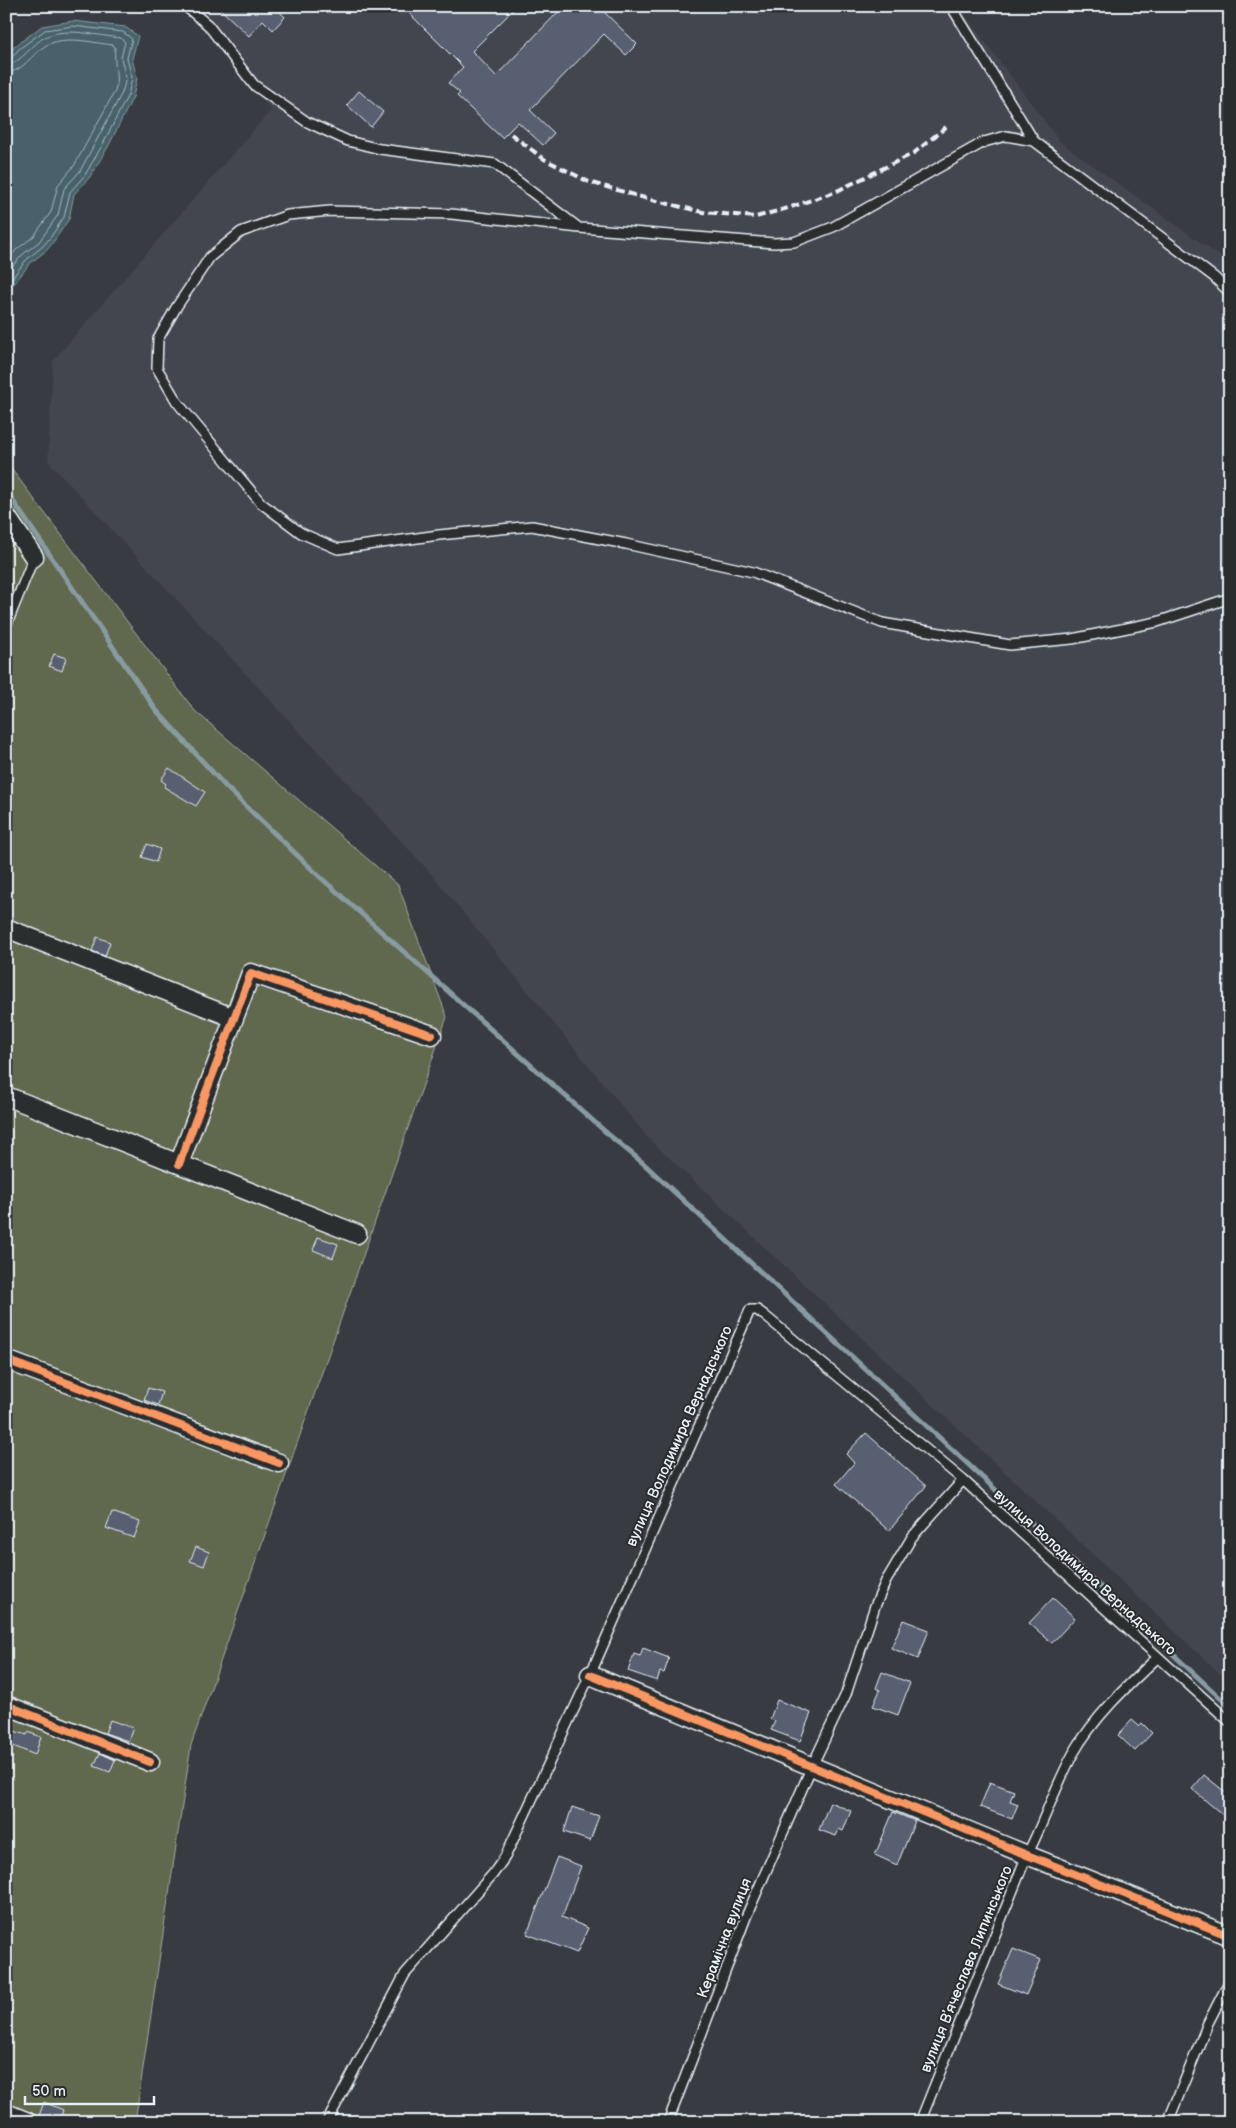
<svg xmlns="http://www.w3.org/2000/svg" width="1236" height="2128" font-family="'Balsamiq Sans',sans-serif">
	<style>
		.built { fill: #424650 }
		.green { fill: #60674e; stroke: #a4aca3 }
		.water { fill: #46626b; stroke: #879ba3 }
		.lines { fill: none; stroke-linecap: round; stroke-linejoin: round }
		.shore { stroke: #a7b8c0; stroke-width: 1 }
		.stream { stroke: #879ba3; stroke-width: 5 }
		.building { fill: #585f71; stroke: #e8f1f8 }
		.service-casing { stroke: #e8f1f8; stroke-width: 12 }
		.minor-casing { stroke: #e8f1f8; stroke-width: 21 }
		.service { stroke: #2a2d2e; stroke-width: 9 }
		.minor { stroke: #2a2d2e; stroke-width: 18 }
		.rail { stroke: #e8f1f8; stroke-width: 4; stroke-dasharray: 8 4; stroke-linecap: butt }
		.cycleway-casing { stroke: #2a2d2e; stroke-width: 11 }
		.cycleway { stroke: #f99763; stroke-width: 8 }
		.labels { text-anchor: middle; stroke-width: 4; stroke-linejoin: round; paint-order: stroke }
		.street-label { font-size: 15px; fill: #e8f1f8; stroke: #2a2d2e }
	</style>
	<rect width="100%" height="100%" fill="#383c42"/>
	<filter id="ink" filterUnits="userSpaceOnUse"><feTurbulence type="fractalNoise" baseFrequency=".02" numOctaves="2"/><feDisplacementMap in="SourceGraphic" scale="10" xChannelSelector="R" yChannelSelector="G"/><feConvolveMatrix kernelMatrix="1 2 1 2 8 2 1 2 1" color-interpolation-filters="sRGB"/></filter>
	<g filter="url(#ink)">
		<path class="built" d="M188 6H958L1060 142 1225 260 1230 266V1683L649 1139 428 870 48 461 53 361 271 110Z"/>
		<path class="green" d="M6 462 195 711 398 885 447 1017 191 1745 135 2122H6Z"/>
		<path class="water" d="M73 21 125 27 138 36 132 59 137 78 133 97 108 147 89 178 74 194 69 219 54 241 47 250 30 263 15 283 6 287V56L15 46 42 26Z"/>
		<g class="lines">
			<path class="shore" d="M6 59 11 58 19 49 45 30 73 26 123 32 132 39 127 58 132 78 128 95 103 144 85 175 70 192 64 217 50 238 43 246 26 260 12 278 6 281
				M6 65C20 65 33 42 47 36 69 27 98 36 121 38L125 42 121 58 126 78 122 93 80 171 64 189 58 215 39 242 22 255 6 274
				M6 73C25 72 34 49 51 43 71 36 93 43 113 45L115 47C113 63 119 76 115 91L74 166 58 185 51 212 34 236 16 250 6 263"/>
			<path class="stream" d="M6 491 156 710 226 787 319 876 609 1135 643 1163 1230 1707"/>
		</g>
		<path class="building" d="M217 6H276L275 7 285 17 273 30 263 20 249 36Z
			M402 6H517L472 51 496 76 564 6H598L637 44 626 55 604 34 530 110 554 133 543 145 518 122 502 138 457 96 460 93 448 83 463 67Z
			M359 91 383 112 371 127 347 105Z
			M54 654 66 658 62 671 49 666Z
			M169 768 205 792 196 806 164 787 166 784 161 780Z
			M147 844 160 849 156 862 142 857Z
			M97 937 110 942 105 956 92 951Z
			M318 1237 338 1244 333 1258 313 1250Z
			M148 1388 162 1392 158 1405 144 1400Z
			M866 1433 926 1486 889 1531 836 1484 854 1463 846 1454Z
			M112 1512 140 1522 134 1538 106 1528Z
			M196 1547 209 1552 204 1566 190 1561Z
			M1053 1598 1075 1618 1052 1643 1029 1623Z
			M903 1620 929 1630 918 1659 891 1648Z
			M643 1648 669 1658 664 1673 660 1672 657 1681 628 1671 634 1654 640 1656Z
			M882 1672 910 1683 898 1715 873 1706 880 1690 876 1688Z
			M777 1700 811 1713 800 1741 771 1730 775 1721 770 1719Z
			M110 1720 133 1728 128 1741 105 1733Z
			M1132 1720 1139 1726 1142 1723 1152 1733 1135 1751 1118 1735Z
			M11 1730 27 1735 28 1732 41 1737 35 1755 6 1743Z
			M100 1753 115 1760 110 1772 94 1766Z
			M1204 1775 1230 1796V1821L1192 1789Z
			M990 1782 1014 1791 1010 1801 1018 1804 1012 1819 980 1807Z
			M830 1802 851 1811 843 1831 839 1829 836 1836 819 1830Z
			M572 1807 599 1816 590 1841 564 1832Z
			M893 1812 915 1821 897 1865 875 1855Z
			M557 1857 581 1866 562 1917 588 1928 577 1953 527 1934Z
			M1013 1949 1041 1960 1026 1995 998 1984Z
			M44 2102 63 2110 59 2122H52L39 2116Z"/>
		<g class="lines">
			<g class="service-casing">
				<path id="service" d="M185 6 208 25 254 85 307 122 348 141 380 149 495 164 579 228
					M951 6 1034 141 1214 277 1230 293
					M1034 141 1006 136 984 142 833 227 794 242 774 243 580 228 451 214 330 211 288 215 241 232 210 257 177 306 158 339 157 368 177 402 261 503 301 533 338 549 439 535 532 526 626 544 753 572 882 623 1010 645 1072 639 1157 622 1230 598
					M6 626 34 557
					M327 2122 405 1974 493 1874 505 1857 590 1675 750 1310H757L764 1315 963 1480 1230 1722
					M668 2122 746 1917 812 1766 846 1694 875 1606 886 1581 912 1537 963 1480
					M920 2122 1027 1855C1044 1822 1055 1787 1073 1754 1094 1717 1127 1686 1158 1657
					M1168 2122 1208 2023 1230 1980"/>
			</g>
			<g class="minor-casing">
				<path id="minor" d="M6 516 34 557
					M6 928 234 1018
					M6 1096 357 1234
					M179 1164 251 973 432 1035
					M6 1360 279 1463
					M590 1675 1027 1855 1230 1936
					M6 1705 150 1762
					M6 2113 28 2122"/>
			</g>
			<use href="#service" class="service"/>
			<use href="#minor" class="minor"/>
			<path class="rail" d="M511 134 544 159 589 182 652 200 703 212 756 217 788 208 835 192 914 153 946 127"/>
			<g class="cycleway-casing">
				<path id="cycleway" d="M179 1164 251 973 432 1035
					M6 1360 279 1463
					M590 1675 1027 1855 1230 1936
					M6 1705 150 1762"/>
			</g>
			<use href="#cycleway" class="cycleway"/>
		</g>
	</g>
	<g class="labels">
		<g class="street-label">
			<text transform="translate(679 1436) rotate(-66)" y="5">вулиця Володимира Вернадського</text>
			<text transform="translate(1085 1572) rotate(42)" y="5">вулиця Володимира Вернадського</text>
			<text transform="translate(724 1938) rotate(-69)" y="5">Керамічна вулиця</text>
			<text transform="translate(966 1969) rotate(-68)" y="5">вулиця Вʼячеслава Липинського</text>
		</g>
	</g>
	<rect width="1236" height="2128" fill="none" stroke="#2a2d2e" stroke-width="25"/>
	<rect x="12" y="12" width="1211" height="2103" fill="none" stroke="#e8f1f8" stroke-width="2" filter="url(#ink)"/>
	<path d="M25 2096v8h129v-8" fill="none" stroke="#e8f1f8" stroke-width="2.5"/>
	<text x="32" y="2096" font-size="15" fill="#e8f1f8" stroke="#2a2d2e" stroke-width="4" paint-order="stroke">50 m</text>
</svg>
